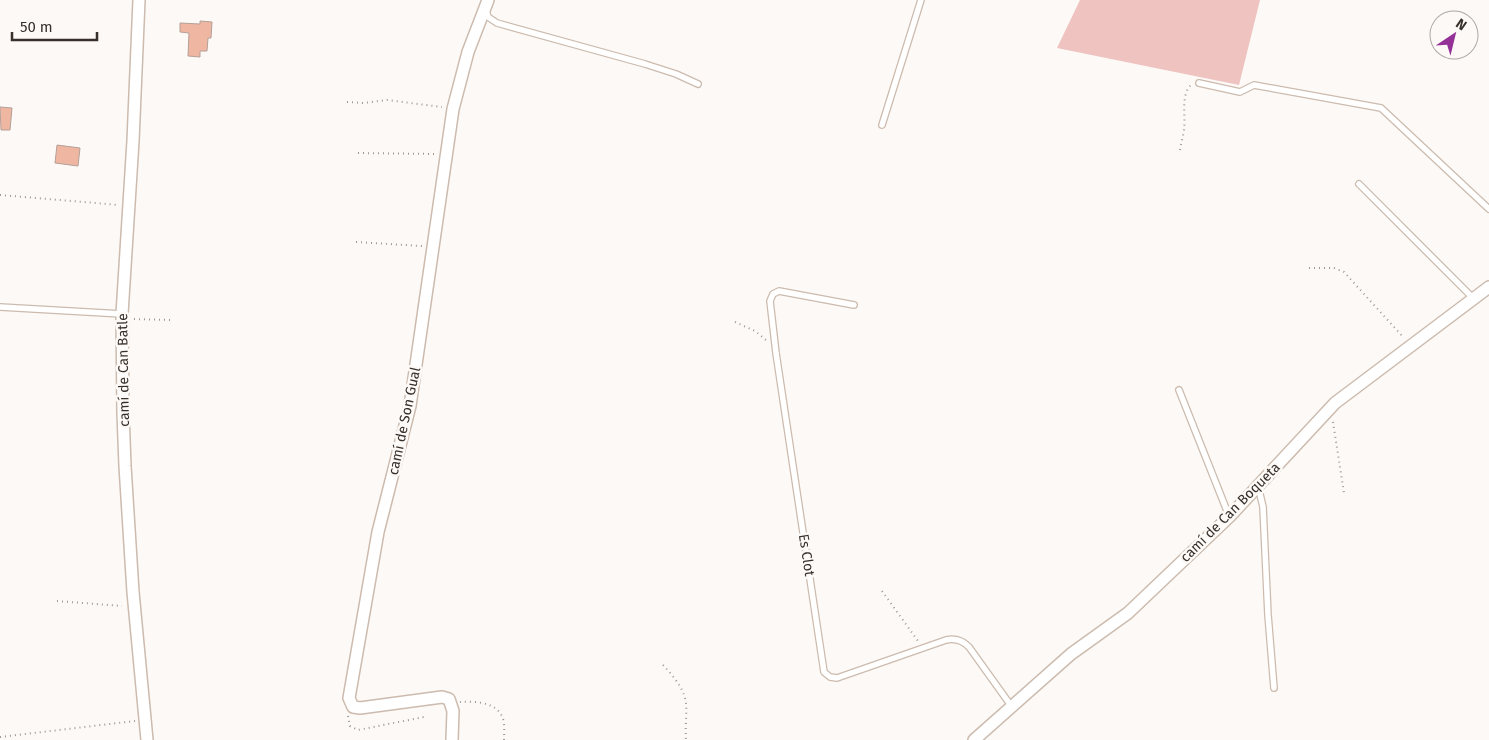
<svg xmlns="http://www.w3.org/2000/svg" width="1489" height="740" font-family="'Fira Sans',sans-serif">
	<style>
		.green { fill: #eec3c0 }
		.building { fill: #efb6a2; stroke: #b5a098 }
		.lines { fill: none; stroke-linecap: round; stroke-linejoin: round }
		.service-casing { stroke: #ccbbae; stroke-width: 8 }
		.minor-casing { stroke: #ccbbae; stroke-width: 14 }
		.path { stroke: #9d9894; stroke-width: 2; stroke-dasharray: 1 4; stroke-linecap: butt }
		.service { stroke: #fff; stroke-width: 5.5 }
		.minor { stroke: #fff; stroke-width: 11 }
		.labels { text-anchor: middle; stroke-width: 5; stroke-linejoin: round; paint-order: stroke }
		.street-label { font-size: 14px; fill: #362f2a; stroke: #fcf9f6 }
	</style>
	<rect width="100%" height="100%" fill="#fcf9f6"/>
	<path class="green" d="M1080 0H1260L1239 85 1057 48Z"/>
	<path class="building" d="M200 21 212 22 211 38H208L207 51H200V57L188 56 189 33 180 32V23L200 24Z
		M0 107 12 108 10 130H1Z
		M57 145 80 148 78 166 55 163Z"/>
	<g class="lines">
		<g class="service-casing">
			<path id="service" d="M486 10 488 17 497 23 645 64 676 74 698 84
				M1199 83 1240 92 1254 85 1381 108 1489 209
				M882 125 921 0
				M1359 184 1473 298
				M854 305 779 291 773 294 770 301 776 353 824 672 830 677 837 678 946 640C955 638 962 640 969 647L1012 707
				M0 307 122 314
				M1179 390 1229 516
				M1258 486 1263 507 1268 615 1274 688"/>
		</g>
		<g class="minor-casing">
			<path id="minor" d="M139 0 133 141 122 314 123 413 125 466 133 592 147 740
				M452 740 453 711 449 699 442 697 360 708 353 707 349 698 378 532 410 406 453 109 468 52 488 0
				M974 740 1071 654 1128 613 1230 516 1335 403 1489 287"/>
		</g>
		<path class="path" d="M347 102 364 103 387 100 442 107
			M1180 150C1181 143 1183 137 1184 130 1186 116 1180 94 1192 84
			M358 153 436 154
			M0 195 119 205
			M356 242 422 246
			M1309 268H1334L1344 272 1404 338
			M134 319 171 320
			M735 322 755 331 766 340
			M1333 422 1344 493
			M882 591 918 641
			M57 601 122 606
			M663 665C673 676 684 688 686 703 687 715 685 728 686 740
			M460 702C475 701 498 702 503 719 505 726 504 733 504 740
			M348 716 350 726 358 730 424 717
			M0 737 135 721"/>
		<use href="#service" class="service"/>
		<use href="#minor" class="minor"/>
	</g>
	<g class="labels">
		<g class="street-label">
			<text transform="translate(123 370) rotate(-91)" y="5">camí de Can Batle</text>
			<text transform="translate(404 421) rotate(-78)" y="5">camí de Son Gual</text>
			<text transform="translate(1230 512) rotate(-45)" y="5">camí de Can Boqueta</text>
			<text transform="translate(807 555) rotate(81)" y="5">Es Clot</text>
		</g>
	</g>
	<g transform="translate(1454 35) rotate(35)"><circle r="24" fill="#fcf9f6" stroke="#ada8a4"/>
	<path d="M0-4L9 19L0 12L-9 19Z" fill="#943197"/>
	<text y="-8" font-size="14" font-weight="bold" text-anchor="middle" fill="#362f2a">N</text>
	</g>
	<path d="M12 32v8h85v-8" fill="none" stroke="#362f2a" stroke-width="2.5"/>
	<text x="20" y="32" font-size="15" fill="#362f2a" stroke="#fcf9f6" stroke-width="4" paint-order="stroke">50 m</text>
</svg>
